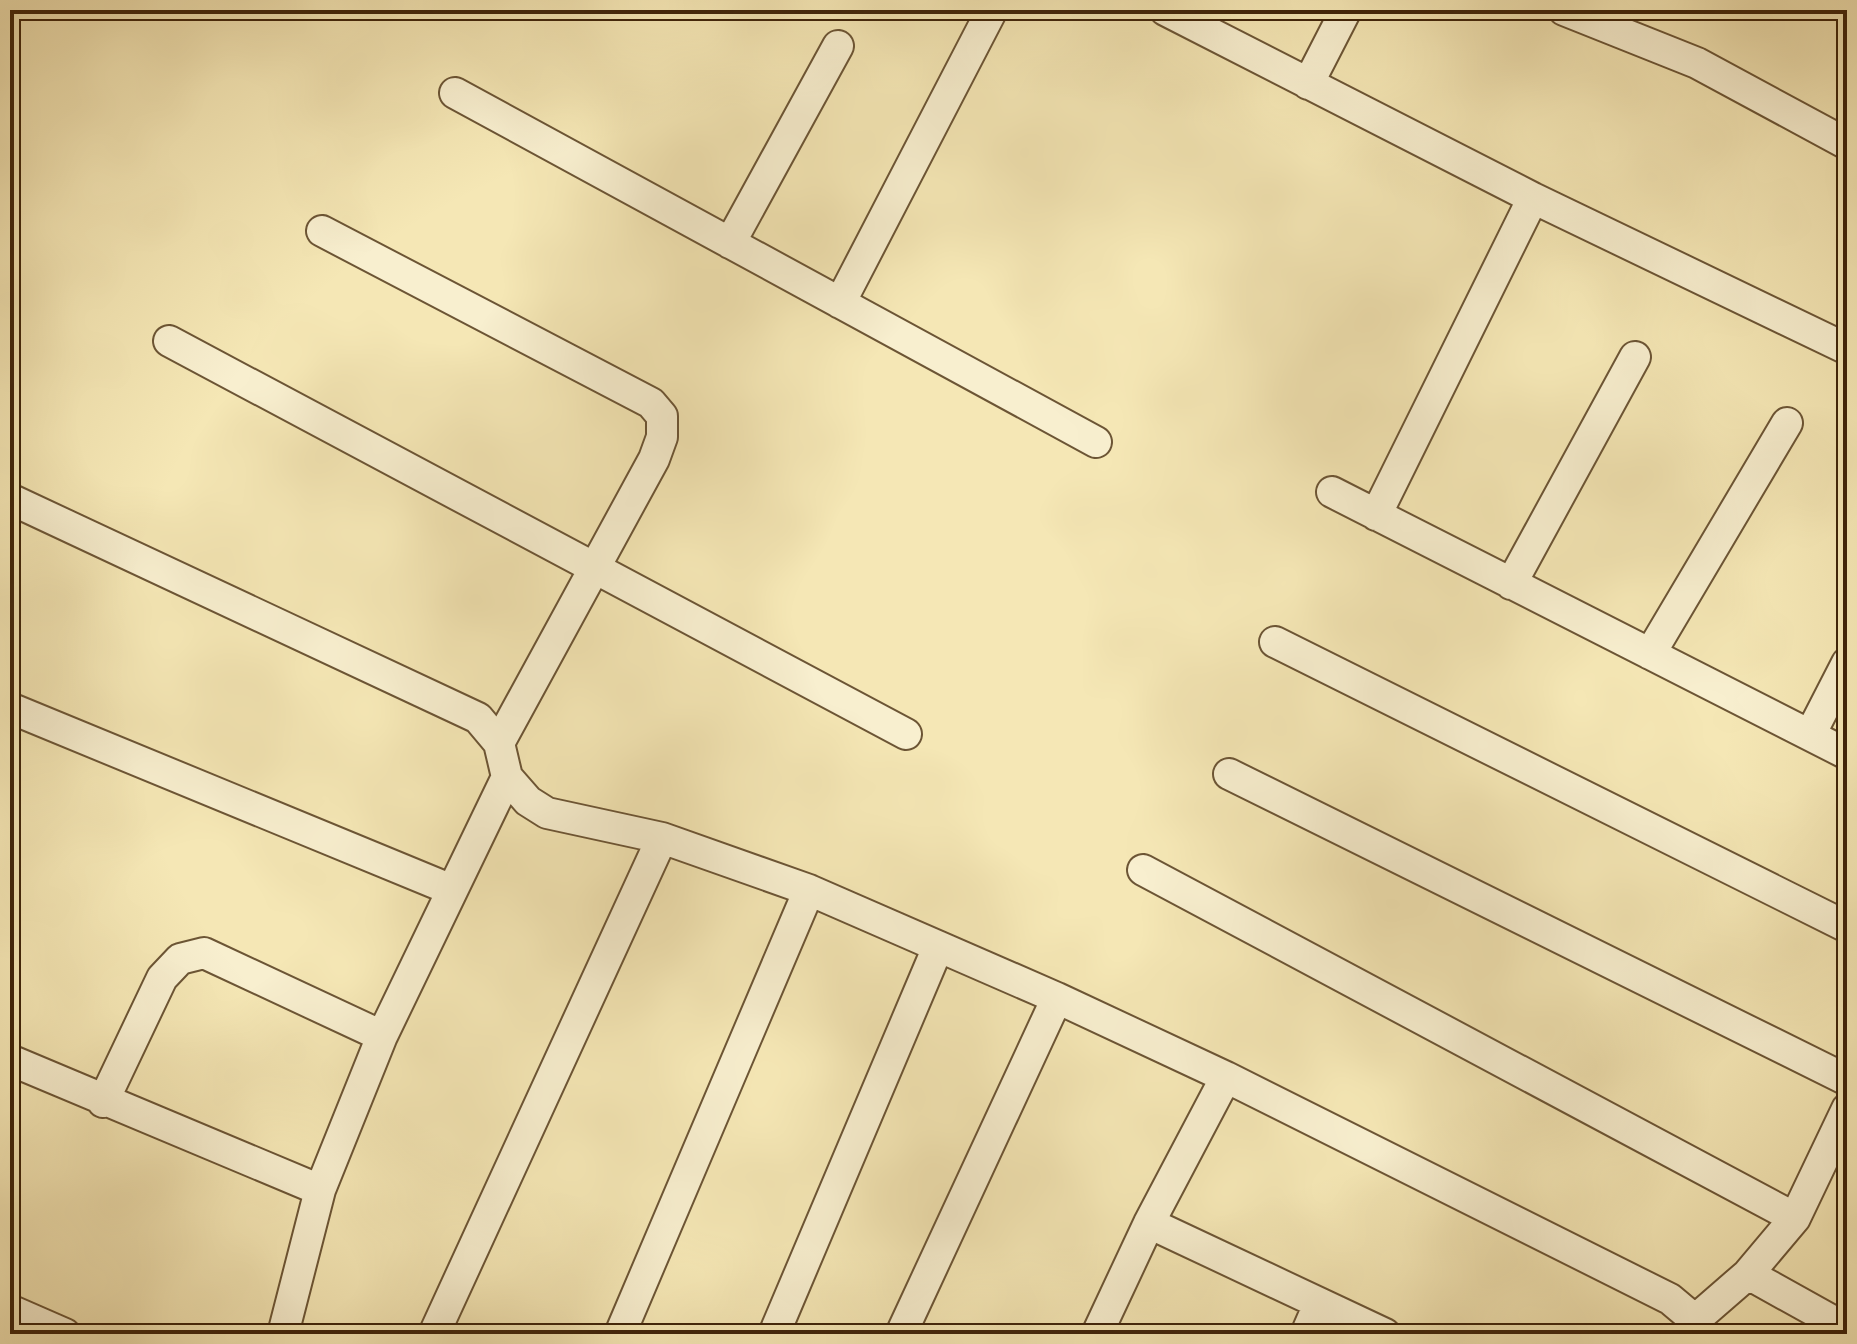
<svg xmlns="http://www.w3.org/2000/svg" width="1857" height="1344" font-family="Alegreya,serif">
	<style>
		.lines { fill: none; stroke-linecap: round; stroke-linejoin: round }
		.street-casing { stroke: #6c5535; stroke-width: 34 }
		.street { stroke: #f8efcf; stroke-width: 30 }
	</style>
	<rect width="100%" height="100%" fill="#f5e7b5"/>
	<filter id="stains"><feTurbulence type="fractalNoise" baseFrequency=".0025" numOctaves="4"/><feColorMatrix values="0 0 0 0 .2 0 0 0 0 .09 0 0 0 0 .02 0 0 0 .5 -.17"/></filter>
	<radialGradient id="worn" r=".72"><stop offset=".6" stop-color="#630" stop-opacity="0"/><stop offset="1" stop-color="#630" stop-opacity=".3"/></radialGradient>
	<g class="lines">
		<g class="street-casing">
			<path id="street" d="M1165 10 1533 198 1847 349
				M1564 10 1697 63 1847 144
				M1308 84 1346 10
				M455 93 1096 442
				M322 231 651 403 662 416V437L654 459 499 743
				M730 243 838 46
				M840 303 992 10
				M169 341 906 734
				M1332 492 1847 754
				M10 499 478 718 499 743 507 777 528 801 547 813 662 838 809 890 1057 998 1226 1077 1670 1299 1695 1320
				M1376 515 1533 198
				M1511 584 1635 357
				M1275 642 1847 927
				M1650 654 1787 423
				M10 708 452 890
				M1810 735 1847 663
				M1229 774 1847 1080
				M1143 870 1795 1218
				M10 1060 320 1190
				M103 1102 162 978 180 959 204 953 382 1036
				M1149 1223 1385 1334
				M1748 1274 1847 1329
				M10 1310 65 1334
				M283 1334 320 1190 382 1036 507 777
				M434 1334 662 838
				M620 1334 809 890
				M774 1334 938 947
				M901 1334 1057 998
				M1097 1334 1149 1223 1226 1077
				M1306 1334 1319 1304
				M1693 1334 1695 1320 1748 1274 1795 1218 1847 1109"/>
		</g>
		<use href="#street" class="street"/>
	</g>
	<rect width="1857" height="1344" fill="none" stroke="#f5e7b5" stroke-width="40"/>
	<rect x="12" y="12" width="1833" height="1320" fill="none" stroke="#3f240a" stroke-width="4"/>
	<rect x="20" y="20" width="1817" height="1304" fill="none" stroke="#3f240a" stroke-width="2"/>
	<rect width="100%" height="100%" filter="url(#stains)"/>
	<rect width="100%" height="100%" fill="url(#worn)"/>
</svg>
